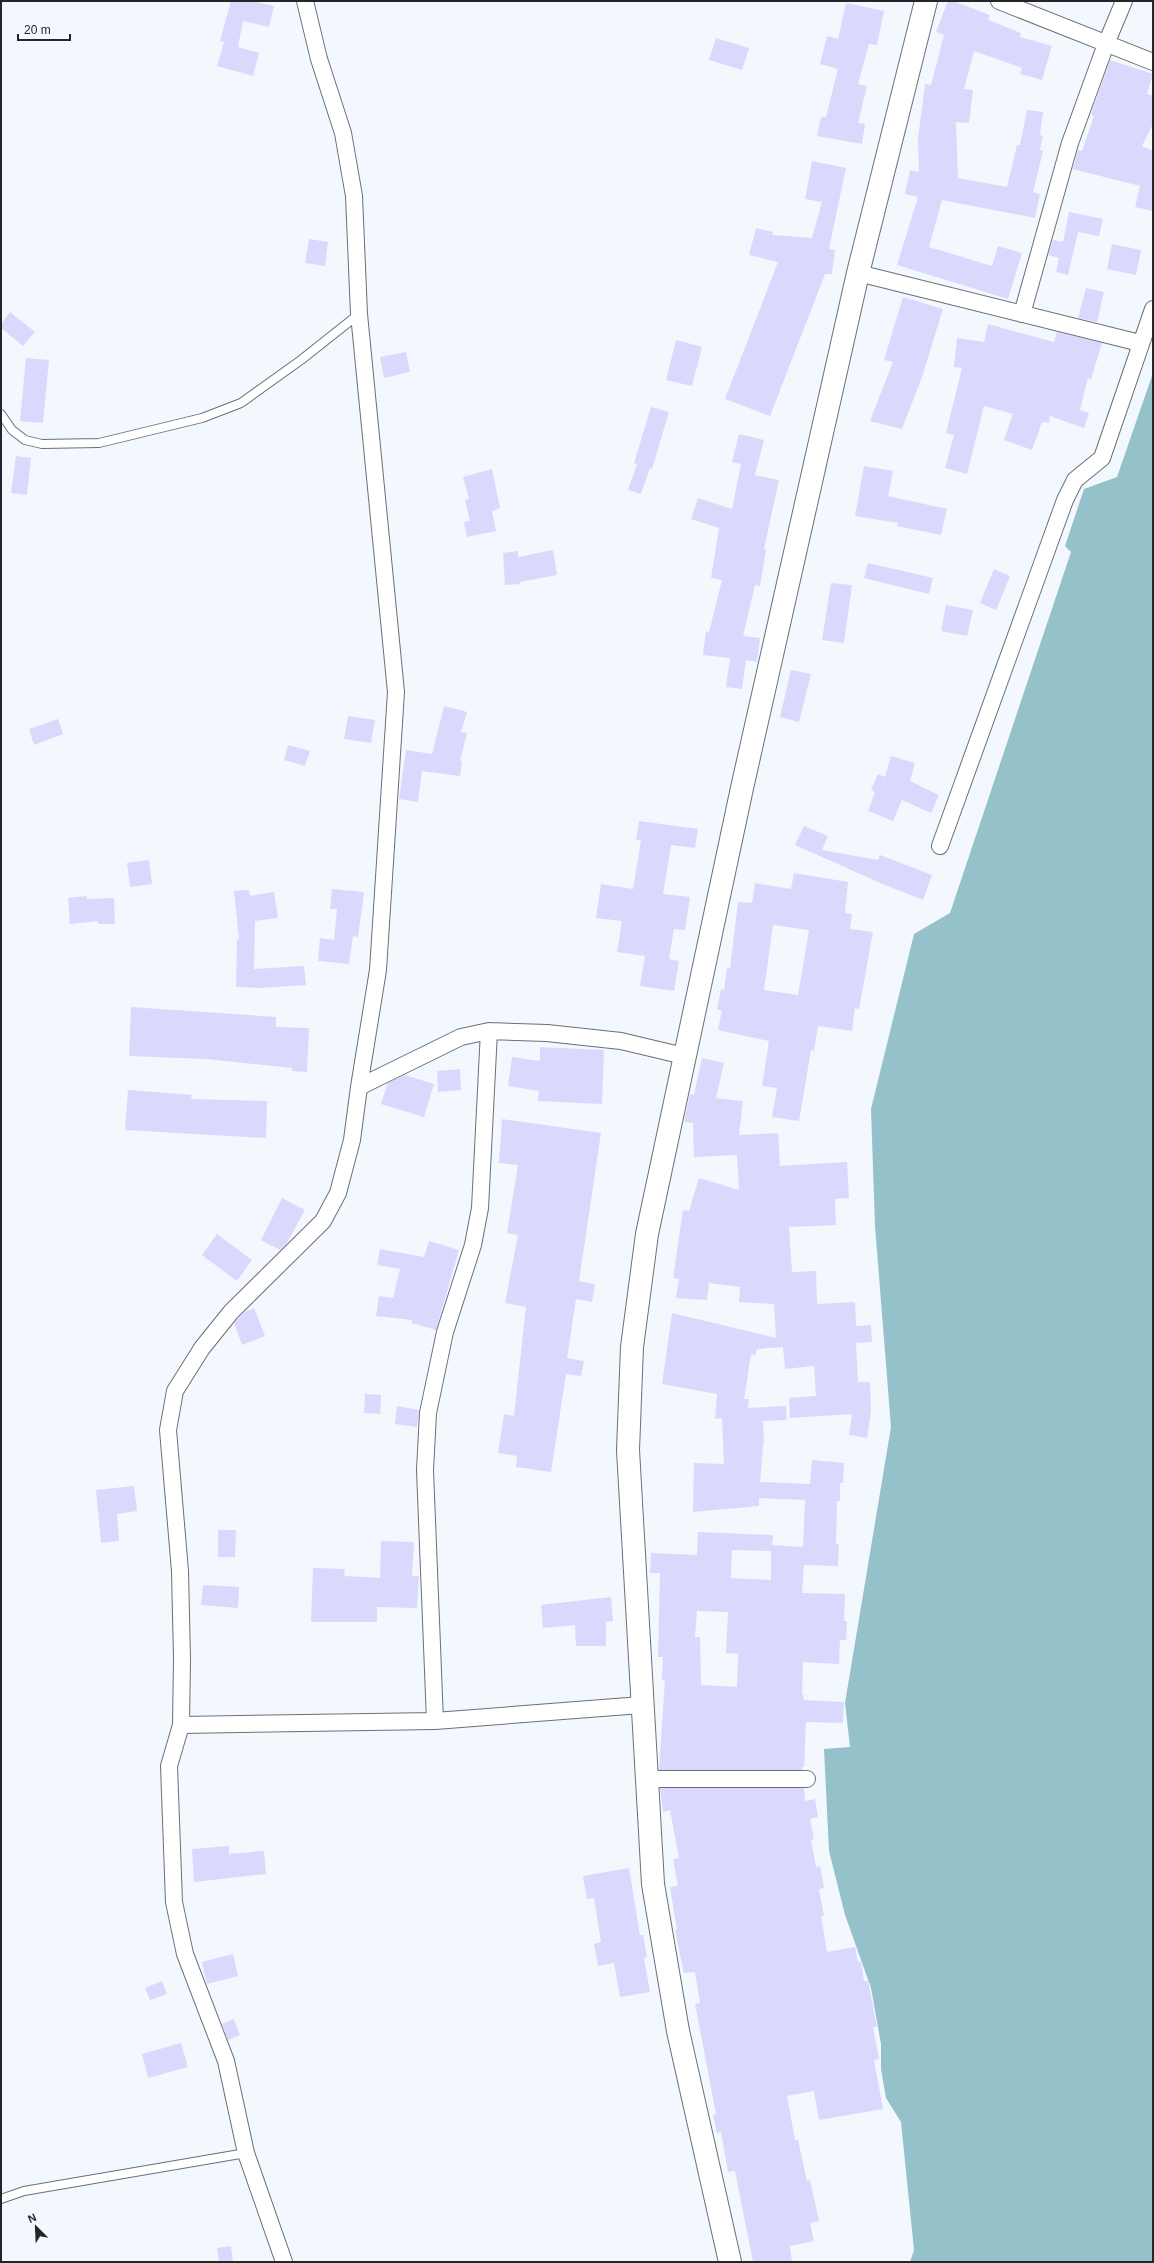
<svg xmlns="http://www.w3.org/2000/svg" width="1154" height="2263" font-family="Helvetica,sans-serif">
	<style>
		.water { fill: #94c1ca }
		.building { fill: #dad9fd; fill-rule: evenodd }
		.lines { fill: none; stroke-linecap: round; stroke-linejoin: round }
		.lane-casing { stroke: #687178; stroke-width: 10 }
		.street-casing { stroke: #687178; stroke-width: 18 }
		.highway-casing { stroke: #687178; stroke-width: 24 }
		.lane { stroke: #fff; stroke-width: 8 }
		.street { stroke: #fff; stroke-width: 16 }
		.highway { stroke: #fff; stroke-width: 22 }
	</style>
	<rect width="100%" height="100%" fill="#f2f8fd"/>
	<path class="water" d="M1153 373V2262H910L914 2250 901 2122 886 2098 881 2069V2044L871 1988 845 1915 829 1851 824 1749 850 1747 845 1703 891 1427 875 1226 871 1109 914 934 950 913 1071 552 1065 546 1084 489 1117 477Z"/>
	<path class="building" d="M231 1H252L274 6 269 27 243 21 238 47 259 53 253 76 217 66 224 42 220 41Z
		M948 1H953L990 15 988 20 1021 33 1020 37 1052 46 1042 80 1020 74 1022 68 974 51 964 89 973 90 969 123 956 122 958 178 1007 187 1017 145H1020L1027 110 1043 112 1040 135 1043 136 1040 150 1043 151 1033 192 1040 194 1035 218 942 200 929 247 992 266 998 246 1022 253 1008 299 897 265 918 197 905 194 910 170 919 172 918 139 925 84 931 85 944 35 936 32Z
		M846 3 884 11 877 45 869 44 858 84 867 86 858 123 865 124 862 144 817 136 821 117H826L838 69 820 64 827 36 838 39Z
		M716 38 749 48 742 70 709 60Z
		M1110 60 1153 74 1147 94 1153 96V124L1142 146 1153 151V211L1135 207 1141 182 1140 186 1073 169 1078 150 1082 151 1094 116 1091 115 1092 111Z
		M812 161 846 168 829 249 835 250 832 274H825L770 416 725 399 778 262 749 255 756 228 773 232 772 235 812 238 822 202 805 199Z
		M1069 212 1103 219 1099 236 1078 232 1068 275 1056 272 1059 258 1048 255 1053 240 1063 242Z
		M309 239 328 242 325 266 305 263Z
		M1112 244 1141 250 1136 275 1107 269Z
		M1086 288 1104 292 1097 322 1078 318Z
		M903 297 943 309 923 374 902 429 870 421 893 362 884 360Z
		M10 312 35 332 23 346 1 328V324Z
		M988 324 1054 342 1057 332 1102 343 1091 379 1088 378 1080 410 1089 413 1084 428 1050 416 1049 423 1042 422 1032 450 1004 440 1013 414 984 406 967 474 945 468 954 435 946 433 962 368 954 367 957 338 984 342Z
		M676 340 702 347 692 386 666 380Z
		M406 352 410 372 384 378 380 357Z
		M26 358 49 360 43 423 20 421Z
		M651 407 669 412 652 469 650 468 641 494 628 490 637 464 634 463Z
		M739 434 764 440 755 475 779 480 764 549 766 550 760 586 755 585 743 636 760 638 757 662 746 660 742 689 726 687 730 658 703 655 706 631 709 632 722 580 711 578 719 528 691 519 698 498 732 509 741 464 732 462Z
		M16 456 31 458 27 495 11 493Z
		M864 466 893 471 888 496 947 509 941 535 897 526 898 523 855 516Z
		M492 469 500 508 492 511 496 531 467 537 464 522 470 521 465 500 469 499 463 477Z
		M553 550 557 575 520 582V584L505 585 503 553 518 551V557Z
		M868 563 933 578 929 594 864 578Z
		M994 569 1010 576 996 610 980 603Z
		M831 583 852 585 844 643 822 640Z
		M946 605 973 610 967 636 941 631Z
		M791 670 811 674 799 722 780 717Z
		M444 706 467 712 461 732 467 733 460 761H462L460 776 422 771 418 802 399 799 406 750 432 754Z
		M348 716 375 720 371 743 344 739Z
		M58 719 63 734 34 745 29 729Z
		M288 745 310 751 305 766 284 760Z
		M891 756 915 763 910 781 939 795 931 813 902 800 893 821 868 811 875 792 871 790 878 774 885 777Z
		M639 821 698 829 695 848 671 845 663 894 690 897 685 930 674 929 669 959 679 961 674 991 640 986 645 956 617 952 622 921 596 918 601 884 633 889 641 840H636Z
		M804 826 828 836 822 850 878 860 880 855 932 875 923 900 885 885 795 845Z
		M149 860 152 884 130 887 127 863Z
		M794 873 848 882 845 913 852 914 850 929 873 932 859 1009 855 1008 852 1031 818 1026 814 1051 811 1050 799 1121 772 1117 777 1088 762 1086 769 1041 718 1030 722 1010H717L721 989 724 990 727 968H730L738 902 752 903 755 883 791 889ZM773 925 809 930 798 995 764 990Z
		M332 889 364 892 358 937 353 936 349 964 318 961 320 938 334 940 337 909H330Z
		M249 890 250 896 274 892 278 918 255 921 254 969 304 966 306 985 259 988 236 987 237 939H239L234 891Z
		M87 896V899L114 898 115 924H98V921L70 924 68 898Z
		M131 1007 276 1017V1027L309 1028 307 1072 292 1071V1068L206 1059 129 1056Z
		M540 1047 604 1050 602 1104 538 1101 539 1091 508 1086 512 1057 540 1061Z
		M702 1058 724 1063 716 1098 743 1101 739 1135 778 1133 780 1166 847 1162 849 1198 835 1199 836 1225 789 1227 792 1272 816 1271 817 1304 855 1302 856 1326 871 1325 872 1342 856 1343 858 1382H870L871 1411 867 1438 849 1435 852 1414 790 1418 789 1398 816 1396 814 1366 785 1369 783 1347 757 1349 755 1355 751 1354 744 1399H749L748 1408 786 1406 787 1420 763 1421 764 1445H763L760 1482 810 1484 812 1460 844 1463 843 1483H840V1501H837L836 1544H839L838 1566 804 1565 802 1593 845 1594 844 1621H847L846 1640H840L839 1664 803 1662 802 1695H804L803 1700 844 1702 843 1723 806 1722 804 1767H802V1770H659L665 1680H662L663 1657H658L660 1573H650L651 1553 697 1555 698 1532 773 1535 772 1545 803 1547 805 1500 759 1498V1506L693 1512 694 1463 724 1464 722 1418 715 1419 717 1394 662 1384 672 1313 776 1338 774 1304 739 1302 740 1287 709 1283 707 1300 676 1298 679 1279 673 1278 683 1210 689 1211 699 1178 739 1190 737 1155 694 1157 693 1123 684 1122 690 1094 694 1095ZM732 1550 771 1551V1580L731 1578ZM697 1611 728 1612 726 1653 738 1654 737 1687 701 1685 700 1637H695Z
		M460 1069 461 1090 438 1092 437 1071Z
		M405 1075 434 1084 424 1117 381 1104 388 1083Z
		M128 1090 192 1095 191 1099 267 1101 266 1138 125 1130Z
		M502 1119 601 1133 579 1281 595 1284 592 1302 576 1299 567 1358 584 1361 581 1376 566 1374 551 1472 516 1467 517 1456 498 1453 504 1414 514 1416 526 1307 505 1303 518 1235 507 1233 518 1165 499 1163Z
		M282 1198 305 1210 287 1243 280 1250 261 1240Z
		M217 1234 252 1260 237 1281 202 1255Z
		M429 1241 459 1250 436 1330 412 1323V1320L376 1316 379 1296 393 1298 400 1269 377 1265 380 1249 424 1257Z
		M254 1308 265 1336 242 1345 234 1323 245 1312Z
		M365 1394 381 1395 380 1414 364 1413Z
		M397 1406 419 1410 417 1427 395 1424Z
		M134 1486 137 1511 117 1514 119 1541 101 1543 96 1490Z
		M218 1530H236L235 1557H218Z
		M381 1541 414 1542 412 1576H419L417 1608 377 1607V1622H311L313 1568 345 1569 344 1576 380 1578Z
		M203 1585 239 1587 238 1608 201 1605Z
		M611 1597 613 1621 606 1622V1646H576L575 1625 543 1628 541 1605Z
		M660 1788H804L805 1801 815 1799 818 1817 810 1819 814 1839 811 1840 816 1867 820 1866 824 1888 819 1889 824 1916H821L827 1952 855 1947 858 1962H861L864 1981H868L877 2027H873L879 2059 874 2060 883 2109 819 2120 814 2091 787 2096 795 2140H798L807 2181 810 2180 819 2221 810 2223 814 2241 790 2246 792 2262H753L735 2171 728 2172 721 2132 717 2133 713 2115 716 2114 695 2004 700 2003 695 1972 684 1973 678 1945 675 1930H677L670 1887 678 1886 673 1859 679 1858 670 1810 663 1812Z
		M229 1846V1854L264 1851 266 1874 194 1882 192 1849Z
		M629 1868 640 1935H643L647 1957 644 1958 650 1992 620 1997 614 1963 598 1966 594 1944 601 1942 594 1898 587 1899 583 1876Z
		M233 1954 238 1976 207 1984 202 1962Z
		M162 1981 167 1994 150 2000 145 1988Z
		M234 2019 240 2035 228 2040 222 2024Z
		M181 2043 188 2067 148 2078 142 2054Z
		M231 2246 233 2262H219L217 2248Z"/>
	<g class="lines">
		<g class="lane-casing">
			<path id="lane" d="M1 414 12 430 25 440 42 444 99 443 202 418 241 403 301 360 359 314
				M1 2199 24 2191 246 2153"/>
		</g>
		<g class="street-casing">
			<path id="street" d="M999 1 1153 62
				M858 273 1140 343
				M1022 314 1070 143 1106 44 1124 1
				M940 846 1065 500 1075 480 1102 458 1153 309
				M359 1087 461 1037 489 1031 547 1033 621 1041 684 1056
				M435 1721 425 1470 428 1413 445 1332 473 1245 480 1208 489 1031
				M181 1725 435 1721 641 1705
				M646 1779H807
				M284 2262 246 2153 226 2061 185 1954 174 1902 169 1766 181 1725 182 1659 180 1571 168 1430 175 1391 202 1348 231 1312 323 1221 338 1193 352 1140 359 1087 378 970 396 692 359 314 354 196 343 133 319 59 305 1"/>
		</g>
		<g class="highway-casing">
			<path id="highway" d="M730 2262 678 2031 653 1884 628 1450 632 1347 647 1234 742 788 858 273 926 1"/>
		</g>
		<use href="#lane" class="lane"/>
		<use href="#street" class="street"/>
		<use href="#highway" class="highway"/>
	</g>
	<rect width="1154" height="2263" fill="none" stroke="#222629" stroke-width="4"/>
	<g transform="translate(36 2227) rotate(336)" stroke="#f2f8fd" stroke-width="3" paint-order="stroke">
	<path d="M0-3L7 15L0 10L-7 15Z" fill="#222629"/>
	<text y="-6" font-size="11" font-weight="bold" text-anchor="middle" fill="#222629">N</text>
	</g>
	<path d="M18 34v6h52v-6" fill="none" stroke="#222629" stroke-width="2"/>
	<text x="24" y="34" font-size="12" fill="#222629" stroke="#f2f8fd" stroke-width="3" paint-order="stroke">20 m</text>
</svg>
